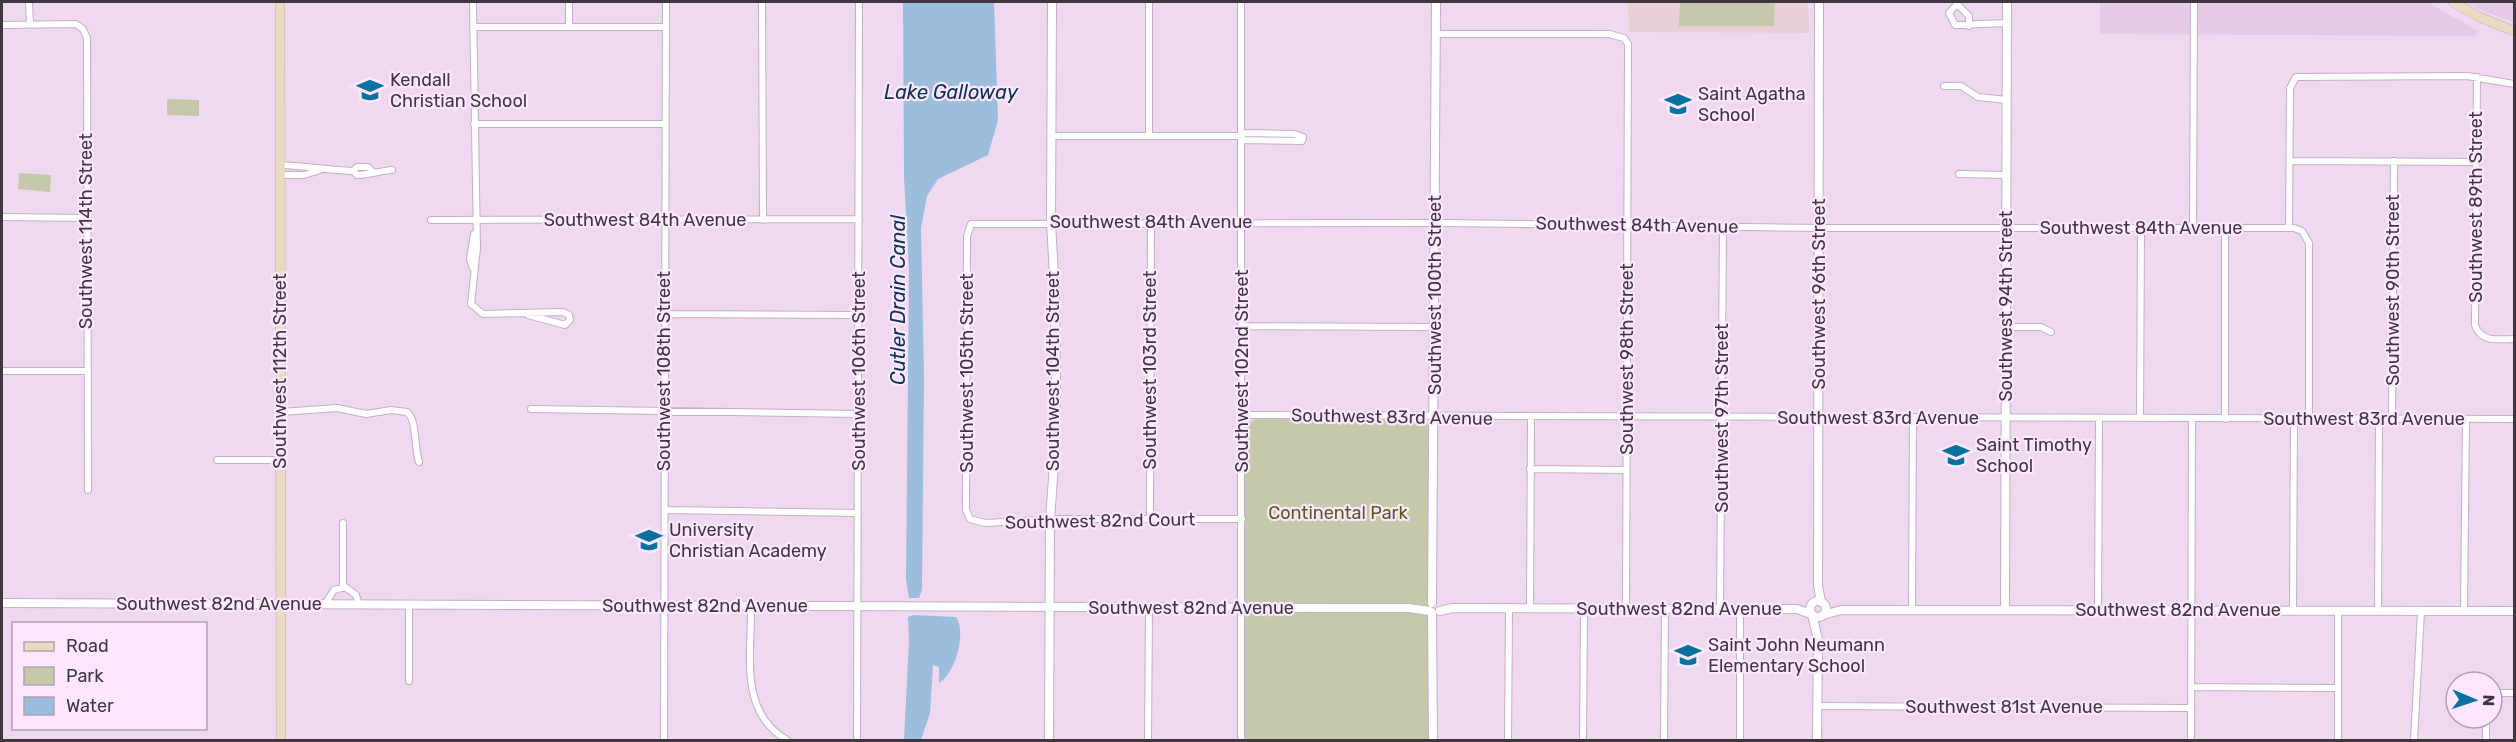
<svg xmlns="http://www.w3.org/2000/svg" width="2516" height="742" font-family="Rubik,sans-serif">
	<style>
		.built { fill: #e6cae8 }
		.education { fill: #ead0d6 }
		.green { fill: #c5c8aa }
		.water { fill: #9cbddc }
		.lines { fill: none; stroke-linecap: round; stroke-linejoin: round }
		.minor-casing { stroke: #c4afc6; stroke-width: 8 }
		.tertiary-casing { stroke: #c4afc6; stroke-width: 10 }
		.secondary-casing { stroke: #c4afc6; stroke-width: 10 }
		.minor { stroke: #fff; stroke-width: 6 }
		.tertiary { stroke: #fff; stroke-width: 8 }
		.secondary { stroke: #eadcc0; stroke-width: 9 }
		.labels { text-anchor: middle; stroke-width: 4.5; stroke-linejoin: round; paint-order: stroke }
		.poi-label { font-size: 18px; fill: #3f3640; stroke: #fde6ff; text-anchor: start }
		.street-label { font-size: 18px; fill: #3f3640; stroke: #fde6ff }
		.park-label { font-size: 18px; fill: #595b19; stroke: #fde6ff }
		.water-label { font-size: 20px; font-style: italic; fill: #0b3250; stroke: #fde6ff }
	</style>
	<rect width="100%" height="100%" fill="#efd9f1"/>
	<path class="built" d="M2100 2H2427L2478 31 2476 36 2100 34Z
		M2465 2H2514V22L2485 12Z"/>
	<path class="education" d="M1628 2H1808L1809 33 1629 32Z"/>
	<path class="green" d="M1680 2H1775L1774 26H1679Z
		M167 99 199 100V116L167 115Z
		M19 173 51 175 50 192 18 189Z
		M1256 419H1424L1431 426 1429 740H1244L1245 436 1246 425Z"/>
	<path class="water" d="M903 2H994L998 120 988 155 938 179 927 196 921 228 924 378 922 590 919 598H909L906 580 909 269 904 177Z
		M913 615 956 617C967 633 955 674 939 683V667L933 665 930 713 921 740H904L909 641 908 617Z"/>
	<g class="lines">
		<g class="minor-casing">
			<path id="minor" d="M29 2 30 24
				M473 2 477 248 471 304 483 314 563 312 569 315 570 320 565 325 528 315
				M762 2 763 220
				M2 25 76 24 83 29 87 38 88 490
				M1969 26V16L1957 4 1949 13 1955 25 2007 23
				M473 27H666
				M569 27V2
				M1436 34H1609L1624 38 1628 44 1626 609
				M2477 77 2475 325C2481 343 2499 339 2514 339
				M1944 86H1961L1978 97 2007 100
				M474 124H665
				M1242 133 1294 134 1303 137 1302 141 1242 140
				M1051 136H1242
				M1149 136V2
				M2290 161 2476 162
				M280 165C305 166 328 170 353 171L357 167H368L372 171
				M353 171 357 175C369 175 379 171 392 170
				M1959 174 2007 175
				M280 175H304L320 170
				M2 217 86 218
				M431 220 859 219
				M2193 228 2194 2
				M2289 228 2290 88 2296 77 2467 76 2514 84
				M473 268 470 259 474 234
				M664 314 859 315
				M1242 326 1434 327
				M2006 327H2041L2051 332
				M2 371H88
				M531 409 859 414
				M281 412 337 408 366 414 391 410 407 412C417 420 414 447 419 462
				M1242 415 2514 419
				M2140 418 2141 228
				M2225 419V229
				M2392 419 2394 161
				M217 460H281
				M1530 469 1626 470
				M665 510 858 513
				M1150 518 1151 222
				M1242 519H1061L985 523 970 519 966 510 967 236 971 224 1444 223 1825 228H2294L2302 231 2309 243V419
				M343 523V588
				M325 604 334 590 345 587 356 595 359 605
				M409 604V681
				M751 606C752 653 738 712 787 740
				M1530 609 1531 418
				M1720 609 1723 227
				M1912 610 1913 418
				M2098 610 2099 418
				M2293 610 2294 419
				M2378 611 2379 419
				M2464 611 2466 419
				M2191 687 2338 688
				M2492 696 2499 693H2514
				M1818 706 2191 708
				M664 740 666 2
				M857 740 859 2
				M1148 740 1149 608
				M1241 740V2
				M1508 740 1509 609
				M1583 740 1584 609
				M1664 740 1665 609
				M1740 740V609
				M2191 740 2192 418
				M2338 740V611
				M2414 740 2421 611
				M2486 740V718"/>
		</g>
		<g class="tertiary-casing">
			<path id="tertiary" d="M1819 2 1818 586 1821 602
				M1810 609a8 8 0 1 1 16 0a8 8 0 1 1-16 0Z
				M2 603 1341 608H1408L1430 611
				M1432 603 1436 2
				M2005 610 2007 2
				M1440 611 1452 608 1797 609 1811 614
				M1432 613 1433 740
				M1812 615 1818 639 1817 740
				M1823 615 1841 610 2514 611
				M1049 740 1050 520 1055 450 1056 377 1055 294 1051 222 1052 2"/>
		</g>
		<g class="secondary-casing">
			<path id="secondary" d="M280 2 281 740
				M2453 2 2479 17 2514 31"/>
		</g>
		<use href="#minor" class="minor"/>
		<use href="#tertiary" class="tertiary"/>
		<use href="#secondary" class="secondary"/>
	</g>
	<defs>
		<g id="school-bare" transform="scale(2.07)"><path d="M0-5L7-2L0 1L-7-2ZM-4 1L0 2.5L4 1V4Q0 6-4 4Z" fill="#07729e" stroke="#fde6ff" stroke-width="2.5" paint-order="stroke"/></g>
	</defs>
	<g fill-rule="evenodd">
		<use href="#school-bare" x="370" y="90"/>
		<use href="#school-bare" x="1678" y="104"/>
		<use href="#school-bare" x="1956" y="455"/>
		<use href="#school-bare" x="649" y="540"/>
		<use href="#school-bare" x="1688" y="655"/>
	</g>
	<g class="labels">
		<g class="poi-label">
			<text x="390" y="86">Kendall<tspan x="390" dy="21">Christian School</tspan></text>
			<text x="1698" y="100">Saint Agatha<tspan x="1698" dy="21">School</tspan></text>
			<text x="1976" y="451">Saint Timothy<tspan x="1976" dy="21">School</tspan></text>
			<text x="669" y="536">University<tspan x="669" dy="21">Christian Academy</tspan></text>
			<text x="1708" y="651">Saint John Neumann<tspan x="1708" dy="21">Elementary School</tspan></text>
		</g>
		<g class="street-label">
			<text transform="translate(2476 207) rotate(-90)" y="6">Southwest 89th Street</text>
			<text x="645" y="226">Southwest 84th Avenue</text>
			<text x="1151" y="228">Southwest 84th Avenue</text>
			<text transform="translate(1637 225) rotate(1)" y="6">Southwest 84th Avenue</text>
			<text x="2141" y="234">Southwest 84th Avenue</text>
			<text transform="translate(86 231) rotate(-90)" y="6">Southwest 114th Street</text>
			<text transform="translate(2393 290) rotate(-90)" y="6">Southwest 90th Street</text>
			<text transform="translate(1819 294) rotate(-90)" y="6">Southwest 96th Street</text>
			<text transform="translate(1435 295) rotate(-90)" y="6">Southwest 100th Street</text>
			<text transform="translate(2006 306) rotate(-90)" y="6">Southwest 94th Street</text>
			<text transform="translate(1627 359) rotate(-90)" y="6">Southwest 98th Street</text>
			<text transform="translate(1150 370) rotate(-90)" y="6">Southwest 103rd Street</text>
			<text transform="translate(280 371) rotate(-90)" y="6">Southwest 112th Street</text>
			<text transform="translate(664 371) rotate(-90)" y="6">Southwest 108th Street</text>
			<text transform="translate(859 371) rotate(-90)" y="6">Southwest 106th Street</text>
			<text transform="translate(1053 371) rotate(-90)" y="6">Southwest 104th Street</text>
			<text transform="translate(1242 371) rotate(-90)" y="6">Southwest 102nd Street</text>
			<text transform="translate(967 373) rotate(-90)" y="6">Southwest 105th Street</text>
			<text transform="translate(1392 417) rotate(1)" y="6">Southwest 83rd Avenue</text>
			<text transform="translate(1722 418) rotate(-90)" y="6">Southwest 97th Street</text>
			<text x="1878" y="424">Southwest 83rd Avenue</text>
			<text x="2364" y="425">Southwest 83rd Avenue</text>
			<text transform="translate(1100 521) rotate(-1)" y="6">Southwest 82nd Court</text>
			<text x="219" y="610">Southwest 82nd Avenue</text>
			<text x="705" y="612">Southwest 82nd Avenue</text>
			<text x="1191" y="614">Southwest 82nd Avenue</text>
			<text x="1679" y="615">Southwest 82nd Avenue</text>
			<text x="2178" y="616">Southwest 82nd Avenue</text>
			<text x="2004" y="713">Southwest 81st Avenue</text>
		</g>
		<g class="park-label">
			<text x="1338" y="519">Continental Park</text>
		</g>
		<g class="water-label">
			<text x="951" y="99">Lake Galloway</text>
			<text transform="translate(898 300) rotate(-90)" y="7">Cutler Drain Canal</text>
		</g>
	</g>
	<rect width="2516" height="742" fill="none" stroke="#3f3640" stroke-width="6"/>
	<rect x="12" y="622" width="195" height="108" fill="#fde6ff" stroke="#b1a0b3" stroke-width="1.5"/>
	<rect x="24" y="642" width="30" height="9" fill="#eadcc0" stroke="#b1a0b3" stroke-width="1.5"/>
	<text x="66" y="652" font-size="18" fill="#3f3640">Road</text>
	<rect x="24" y="667" width="30" height="18" fill="#c5c8aa" stroke="#b1a0b3" stroke-width="1.5"/>
	<text x="66" y="682" font-size="18" fill="#3f3640">Park</text>
	<rect x="24" y="697" width="30" height="18" fill="#9cbddc" stroke="#b1a0b3" stroke-width="1.5"/>
	<text x="66" y="712" font-size="18" fill="#3f3640">Water</text>
	<g transform="translate(2474 700) rotate(92)"><circle r="28" fill="#fde6ff" stroke="#b1a0b3" stroke-width="1.5"/>
	<path d="M0-4.5L10 22L0 15L-10 22Z" fill="#07729e"/>
	<text y="-9" font-size="16" font-weight="bold" text-anchor="middle" fill="#3f3640">N</text>
	</g>
</svg>
